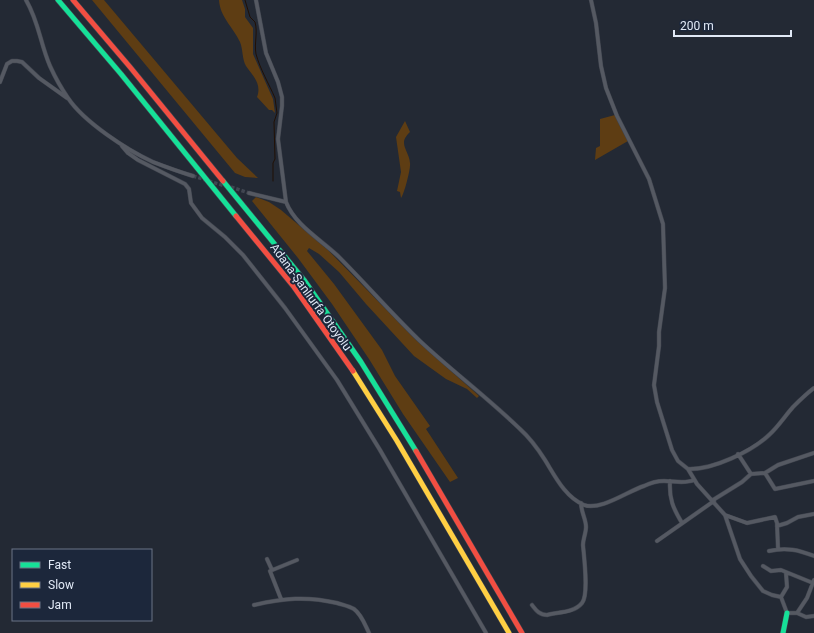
<svg xmlns="http://www.w3.org/2000/svg" width="814" height="633" font-family="Roboto,sans-serif">
	<style>
		.green { fill: #5e3d13 }
		.lines { fill: none; stroke-linecap: round; stroke-linejoin: round }
		.stream { stroke: #211005; stroke-width: 1 }
		.street-tunnel { stroke: #404651; stroke-width: 3.5; stroke-dasharray: 3.5 2; stroke-linecap: butt }
		.street-casing { stroke: #40454f; stroke-width: 4.5 }
		.fast-casing { stroke: #40454f; stroke-width: 6 }
		.slow-casing { stroke: #40454f; stroke-width: 6 }
		.jam-casing { stroke: #40454f; stroke-width: 6 }
		.street { stroke: #555962; stroke-width: 3.5 }
		.fast { stroke: #16e098; stroke-width: 5 }
		.slow { stroke: #ffcf43; stroke-width: 5 }
		.jam { stroke: #f24e42; stroke-width: 5 }
		.labels { text-anchor: middle; stroke-width: 4; stroke-linejoin: round; paint-order: stroke }
		.street-label { font-size: 12px; fill: #e1e9f6; stroke: #1c273b }
	</style>
	<rect width="100%" height="100%" fill="#232934"/>
	<path class="green" d="M92 0H104L237 158 258 178 245 177 235 173Z
		M219 0H242L245 9V17L253 28V54L273 99 275 113 272 110H269L257 97C262 84 253 76 246 66 242 59 243 49 240 42 233 27 220 17 219 0Z
		M615 115 628 141 595 160 596 148 600 146V119Z
		M405 121 410 132C397 144 409 150 410 163 411 168 404 195 401 198L400 192 397 191 401 172 396 137Z
		M256 197 269 202 281 210 328 250 415 339 479 396 477 398 467 389 446 379 414 356 366 304 339 272 319 254 309 248 307 251 334 284 382 350 395 376 430 426 426 429 458 478 450 482 403 414 369 359 332 304 298 258 252 201Z"/>
	<g class="lines">
		<path class="stream" d="M245 0 250 17 255 22C258 33 254 43 256 54 260 69 269 84 275 98L277 113 274 122 275 159 273 163V181"/>
		<path class="street-tunnel" d="M193 176 225 186
			M231 187 249 193"/>
		<g class="street-casing">
			<path id="street" d="M26 0C39 22 40 43 50 66 55 77 61 88 68 98 84 122 127 150 153 162 166 167 180 172 193 176
				M256 0 266 53 278 82 282 97V106L278 139 286 202C295 225 320 239 338 256 366 284 392 314 420 341 452 371 488 398 520 429 530 438 538 449 545 460 555 476 565 497 584 505 601 511 628 491 644 486 650 483 657 481 664 481 674 481 685 484 694 480
				M591 0 596 23 601 66 606 88 617 116 649 179 663 224 665 288 659 332V346L654 385 657 402 672 450 678 461 688 469 697 484 725 515 740 559 751 576 763 591 772 595 781 597
				M0 82 7 64 12 61H17L22 62 39 78 67 98
				M122 146 128 153 138 160 185 184 189 189 191 203 202 218 225 237 243 255 285 308 337 380 380 450 486 633
				M249 193 286 202
				M738 454 751 474
				M688 469C713 470 752 451 769 435 778 427 785 416 793 407 800 400 806 394 814 388
				M765 473 775 489 814 481
				M670 481C669 499 673 508 682 523
				M713 500 742 482 751 474 765 473 778 465 814 453
				M725 515 747 523 775 517 777 523 778 548
				M777 526 787 523 798 517 814 514
				M657 541 714 501
				M769 551C786 547 799 550 814 556
				M267 559 272 570
				M763 566 771 571 781 570 813 583
				M781 597 787 613H797L807 598 814 580
				M781 597 787 587 786 573
				M281 599 270 571 297 560
				M254 605C283 598 307 596 337 603 343 605 349 606 354 609 362 615 365 625 369 633
				M532 605C536 610 539 615 547 615 558 612 574 613 582 603 589 595 584 557 583 545 583 539 586 533 586 527 586 519 581 512 581 503
				M797 613 806 617 814 616"/>
		</g>
		<g class="fast-casing">
			<path id="fast" d="M58 0 121 74 236 216
				M223 181 304 280 361 362 416 451
				M783 633 787 613"/>
		</g>
		<g class="slow-casing">
			<path id="slow" d="M353 371 397 441 509 633"/>
		</g>
		<g class="jam-casing">
			<path id="jam" d="M73 0 130 67 223 181
				M236 216 294 287 353 371
				M416 451 522 633"/>
		</g>
		<use href="#street" class="street"/>
		<use href="#fast" class="fast"/>
		<use href="#slow" class="slow"/>
		<use href="#jam" class="jam"/>
	</g>
	<g class="labels">
		<g class="street-label">
			<text transform="translate(311 297) rotate(54)" y="4">Adana-Şanlıurfa Otoyolu</text>
		</g>
	</g>
	<rect x="12" y="549" width="140" height="72" fill="#1c273b" stroke="#6b7586"/>
	<rect x="20" y="562" width="20" height="6" fill="#16e098" stroke="#6b7586"/>
	<text x="48" y="569" font-size="12" fill="#e1e9f6">Fast</text>
	<rect x="20" y="582" width="20" height="6" fill="#ffcf43" stroke="#6b7586"/>
	<text x="48" y="589" font-size="12" fill="#e1e9f6">Slow</text>
	<rect x="20" y="602" width="20" height="6" fill="#f24e42" stroke="#6b7586"/>
	<text x="48" y="609" font-size="12" fill="#e1e9f6">Jam</text>
	<path d="M674 30v6h117v-6" fill="none" stroke="#e1e9f6" stroke-width="2"/>
	<text x="680" y="30" font-size="12" fill="#e1e9f6" stroke="#1c273b" stroke-width="3" paint-order="stroke">200 m</text>
</svg>
